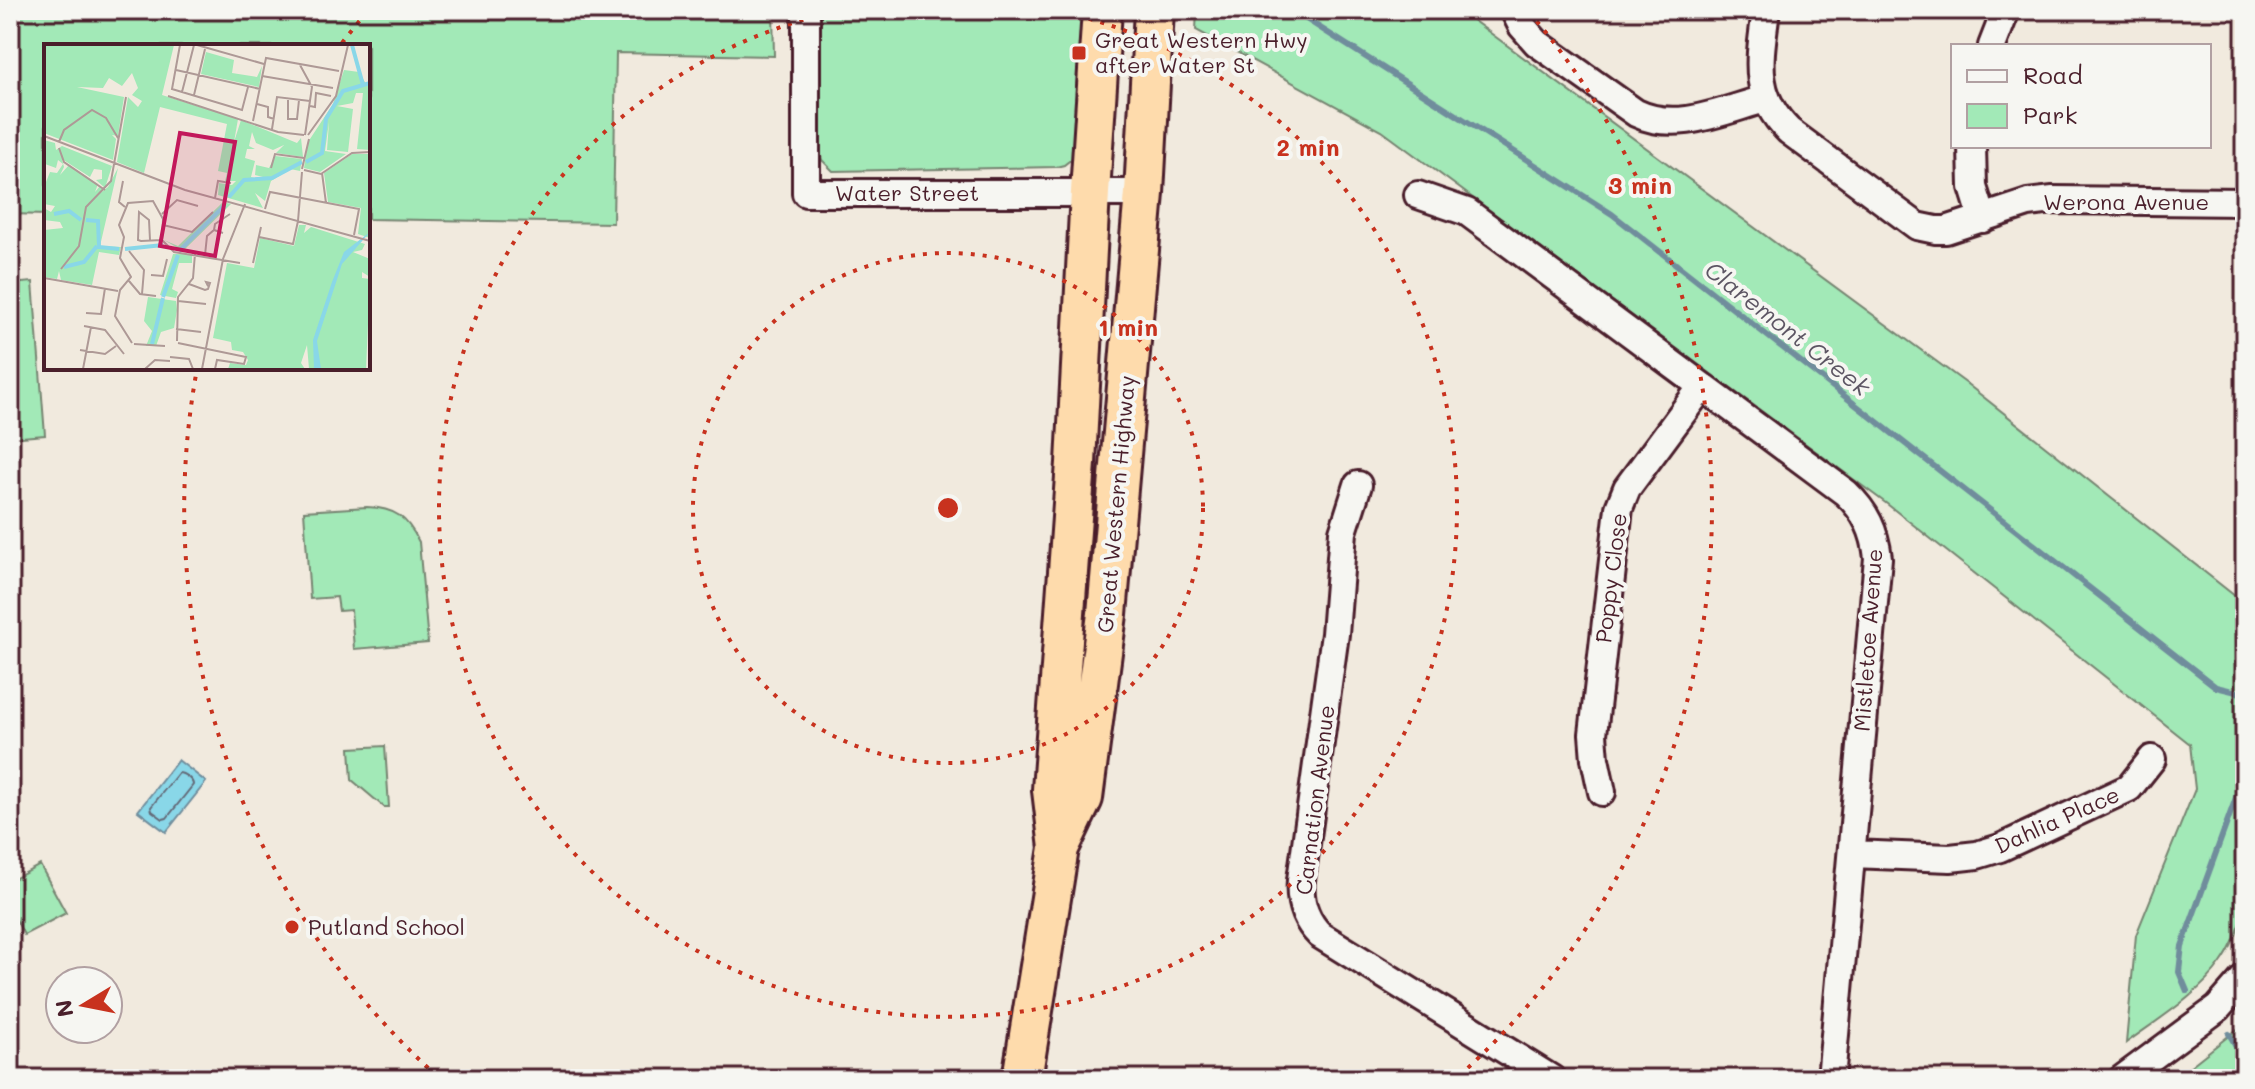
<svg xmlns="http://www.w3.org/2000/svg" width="2255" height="1089" font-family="Mali,sans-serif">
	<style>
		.green { fill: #a2e9b7; stroke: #768471; stroke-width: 2 }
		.water { fill: #89d7e8; stroke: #708d9c; stroke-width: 2 }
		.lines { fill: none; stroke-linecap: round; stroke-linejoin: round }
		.shore { stroke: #636977; stroke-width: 2 }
		.stream { stroke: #708d9c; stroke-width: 6 }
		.minor-casing { stroke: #4a1f2b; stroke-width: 32 }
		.highway-casing { stroke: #4a1f2b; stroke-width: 44 }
		.minor { stroke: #f6f6f2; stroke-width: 26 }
		.highway { stroke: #fedbac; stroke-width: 38 }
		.ring { fill: none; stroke: #c8321e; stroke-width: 4; stroke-dasharray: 4 8 }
		.poi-dot { fill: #c8321e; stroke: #f6f6f2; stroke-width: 3 }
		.labels { text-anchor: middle; stroke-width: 8; stroke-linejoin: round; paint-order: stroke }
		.poi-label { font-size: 22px; fill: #4a1f2b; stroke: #f6f6f2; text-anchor: start }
		.street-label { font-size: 22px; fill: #4a1f2b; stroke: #f6f6f2 }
		.water-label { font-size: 24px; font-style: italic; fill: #5d5664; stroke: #f6f6f2 }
		.inset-river { fill: none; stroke: #89d7e8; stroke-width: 4 }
		.inset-road { fill: none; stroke: #ae9996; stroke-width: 2 }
		.view { fill: #c2185b; fill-opacity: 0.15; stroke: #c2185b; stroke-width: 4 }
		.inset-edge { fill: none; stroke: #4a1f2b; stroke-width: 4 }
		.centre { fill: #c8321e; stroke: #f6f6f2; stroke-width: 4 }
		.ring-label { font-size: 24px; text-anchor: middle; font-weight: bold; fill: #c8321e; stroke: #f6f6f2; stroke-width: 8; stroke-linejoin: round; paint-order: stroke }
	</style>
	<rect width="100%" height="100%" fill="#f1eade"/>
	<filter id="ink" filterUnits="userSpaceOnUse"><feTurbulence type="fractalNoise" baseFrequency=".0125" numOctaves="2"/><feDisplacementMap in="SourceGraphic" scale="16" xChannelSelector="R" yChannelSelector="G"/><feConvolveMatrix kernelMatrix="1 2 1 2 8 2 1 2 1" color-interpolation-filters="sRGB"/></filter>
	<g filter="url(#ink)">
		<path class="green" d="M10 10H773L774 56 616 53 613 223 368 219V46H46V215L10 214Z
			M819 10H1088L1074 157 1064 165 1056 167 833 171 822 160 820 152Z
			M1197 10H1459L1967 384 2245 604V912C2238 930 2232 948 2221 963 2199 995 2157 1020 2126 1043L2136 935 2195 789 2190 744 1887 504 1382 131 1196 30Z
			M33 282 45 435 10 438V284Z
			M367 507C395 508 407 517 419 542L428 643 354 649 351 610 339 611 337 597 310 599 304 511Z
			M385 746 389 807H384L352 780 350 748Z
			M40 865 66 913 24 935 10 908V881Z
			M2245 1023V1079H2174Z"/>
		<path class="water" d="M178 760 206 782 166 832 138 811Z"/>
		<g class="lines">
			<path class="shore" d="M178 773C184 773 193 780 193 785L167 818 163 819 152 811 151 807Z"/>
			<path class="stream" d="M1292 10 1612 214 2216 687 2245 694
				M2187 991 2179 972 2182 946 2245 773
				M2229 1034C2238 1048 2245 1062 2243 1079"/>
			<g class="minor-casing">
				<path id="minor" d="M806 10V193H1144
					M1514 10 1522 26 1537 43 1636 113C1677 133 1724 110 1765 99
					M1766 10C1760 58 1751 94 1789 131L1917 226 1936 230H1946L2028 203 2053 200 2245 202
					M1992 46 2006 10
					M1972 146 1973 187 1983 219
					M1418 195 1467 212 1846 493C1866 512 1875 531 1878 558L1831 1079
					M1358 485 1343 532 1335 634 1301 880C1299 901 1305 920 1320 935L1552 1079
					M1602 792 1595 759 1593 734 1619 508 1627 488 1701 388
					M1852 854 1950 858 1977 855 2000 848 2129 788 2152 759
					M2122 1079 2218 1008 2245 977"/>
			</g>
			<g class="highway-casing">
				<path id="highway" d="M1059 848 1083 798 1107 614 1144 193 1154 10
					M1022 1079 1059 848 1052 790 1076 463 1090 192 1102 10"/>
			</g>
			<use href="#minor" class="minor"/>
			<use href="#highway" class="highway"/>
		</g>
	</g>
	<g class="ring">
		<circle cx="948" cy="508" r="255"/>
		<path d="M1054 10A509 509 0 1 1 842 10"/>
		<path d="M437 1076A764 764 0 0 1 197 369M342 43A764 764 0 0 1 367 12M1529 12A764 764 0 0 1 1459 1076"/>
	</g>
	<g class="poi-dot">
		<rect x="1071" y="45" width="16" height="16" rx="4"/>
		<circle cx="292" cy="927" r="8"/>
	</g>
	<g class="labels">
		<g class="poi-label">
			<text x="1095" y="48">Great Western Hwy<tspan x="1095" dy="25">after Water St</tspan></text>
			<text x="308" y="935">Putland School</text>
		</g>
		<g class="street-label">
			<text x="907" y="201">Water Street</text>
			<text x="2126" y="210">Werona Avenue</text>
			<text transform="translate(1116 504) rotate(-85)" y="8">Great Western Highway</text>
			<text transform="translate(1611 578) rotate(-83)" y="8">Poppy Close</text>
			<text transform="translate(1868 640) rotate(-86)" y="8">Mistletoe Avenue</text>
			<text transform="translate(1315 800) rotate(-83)" y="8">Carnation Avenue</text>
			<text transform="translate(2057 820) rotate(-24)" y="8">Dahlia Place</text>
		</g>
		<g class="water-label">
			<text transform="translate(1787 329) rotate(38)" y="8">Claremont Creek</text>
		</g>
	</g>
	<g transform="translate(44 44)">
		<rect width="326" height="326" fill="#f1eade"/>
		<path d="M0 1H130L118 51 194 75 190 98 197 76 253 99 257 94 259 113 232 109 240 101 229 106 212 99 208 88 205 102 211 105H203L201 114 211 117 207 133 211 134 219 133 211 131 212 121 225 124 231 112 258 115 256 127 246 125 227 137 221 157 211 149 219 164 174 151 175 139 188 141 192 137H181L183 129 174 127 183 80 116 63 100 129 73 118 84 53 94 63 98 57 88 51 94 44 88 29 78 42 65 34 59 44 33 43 80 53 74 92 68 91 72 95 69 116 0 89ZM162 8 190 16 188 29 213 33 218 22 215 43 157 30ZM300 26 315 28 322 40 326 36V106L313 105 319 49H312L309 59 293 62 309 65 304 108 283 106 285 78 281 107 302 110 276 128 260 124 264 98 289 60ZM0 96 11 99 12 106 18 102 68 122 61 144 52 136 58 135V126L50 125 46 133 18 115 20 123 16 131 25 121 54 140 51 148 56 142 59 146 51 153 64 143 74 124 56 202 77 203 75 211 55 208 48 241 17 236 15 227 13 235 0 233V186L19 184 16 178 0 176V164L7 168 11 162 0 160V143L6 128 13 129 19 120 14 116 12 124 1 120ZM308 110H326V194L314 190 317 164 284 158 280 129ZM179 158 187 160 139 207 120 196 134 202ZM255 181H262L260 189 267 183 321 200 318 206 309 208 326 215V233L318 228V234L326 235 322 325H265L263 301 257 319 261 325H184L186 319 202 321 204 316 199 308 188 306 187 298 169 294 183 219 210 224 216 194 250 202ZM129 210H148V219H135L128 245 134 248 132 254 116 251ZM104 253 132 257 133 266 130 284 117 288 112 302H102L108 287 100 277Z" fill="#a2e9b7"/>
		<path d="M326 188 298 220 273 297 277 325H270L269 296 288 238 300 208Z" fill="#89d7e8"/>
		<path class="inset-river" d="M308 1 319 41M262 118 278 109 282 75 299 47 326 39M185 153 200 136 228 134 258 118M10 170 25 167 37 176M42 176 54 177 55 203 75 205M81 205 119 201M135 207 181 161M20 223 40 218 53 202M119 253 134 211M108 300 119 254"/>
		<path class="inset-road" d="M136 1 128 45 198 66 204 43M153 1 220 20M256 21 268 43 261 91M132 26 216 45M218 32 289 44M138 48 150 1M150 51 161 5M124 52 234 88 260 91M244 54V75H253L255 56M213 60 224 63V73L230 75M266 62 271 63 272 49 287 52M209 77 222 14 295 27M228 85 233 53 266 57M264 91 292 52 304 1M0 92 141 146 326 197M15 98 20 86 48 66 62 74 74 94M15 104 20 118 61 146M227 124 231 110 260 114M258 125 265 95M260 126 277 130 308 109 326 108M278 129 282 159M79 137 75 158 81 163M171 154 174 137 187 139M221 165 226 148 315 165 310 191M118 170 133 156 154 162M254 177 258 128M119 181 148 188 169 168M170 186 171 180 186 170M215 193 249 200 254 177M106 196 105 176 95 168 94 196 97 197 118 196M85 207 100 226 98 250M161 211 163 192 170 186 179 189M209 219 217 183M17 225 35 202 42 163 67 137 82 53M107 231 119 232 123 215M0 234 74 247M85 237 96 250 112 252M145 240 161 246 164 245 166 239 162 238 164 242M134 257 162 260M42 269 57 270 61 244M40 282 61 286 80 310M132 285 157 288M133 297 134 253 149 234 151 210M88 299 71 272 76 246 87 233 76 214 80 193 75 181 84 159 109 157 119 175 118 196 130 208 196 219M134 299 202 313 200 320 173 316 171 325M90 300 121 302M36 306 61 310 72 302M126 313 145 315 149 325M39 325 47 283M101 325 111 316 126 317M158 325 179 215 201 160"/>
		<path class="view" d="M136 89 191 98 171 212 116 202Z"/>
		<rect width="326" height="326" class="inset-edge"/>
	</g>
	<circle cx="948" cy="508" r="12" class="centre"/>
	<g class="ring-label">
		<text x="1308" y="156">2 min</text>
		<text x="1640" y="194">3 min</text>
		<text x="1128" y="336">1 min</text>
	</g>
	<rect width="2255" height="1089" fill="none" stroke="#f6f6f2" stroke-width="40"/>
	<rect x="20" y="20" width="2215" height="1049" fill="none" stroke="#4a1f2b" stroke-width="3" filter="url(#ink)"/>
	<rect x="1951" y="44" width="260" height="104" fill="#f6f6f2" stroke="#b1a0a2" stroke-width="2"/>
	<rect x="1967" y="70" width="40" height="12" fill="#f6f6f2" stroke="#b1a0a2" stroke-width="2"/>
	<text x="2023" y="84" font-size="24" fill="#4a1f2b">Road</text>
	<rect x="1967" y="104" width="40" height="24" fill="#a2e9b7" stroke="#b1a0a2" stroke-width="2"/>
	<text x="2023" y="124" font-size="24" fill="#4a1f2b">Park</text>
	<g transform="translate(84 1005) rotate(260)"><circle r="38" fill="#f6f6f2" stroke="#b1a0a2" stroke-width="2"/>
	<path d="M0-6L14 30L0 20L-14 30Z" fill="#c8321e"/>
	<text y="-12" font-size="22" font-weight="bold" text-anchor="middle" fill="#4a1f2b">N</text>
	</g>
</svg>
